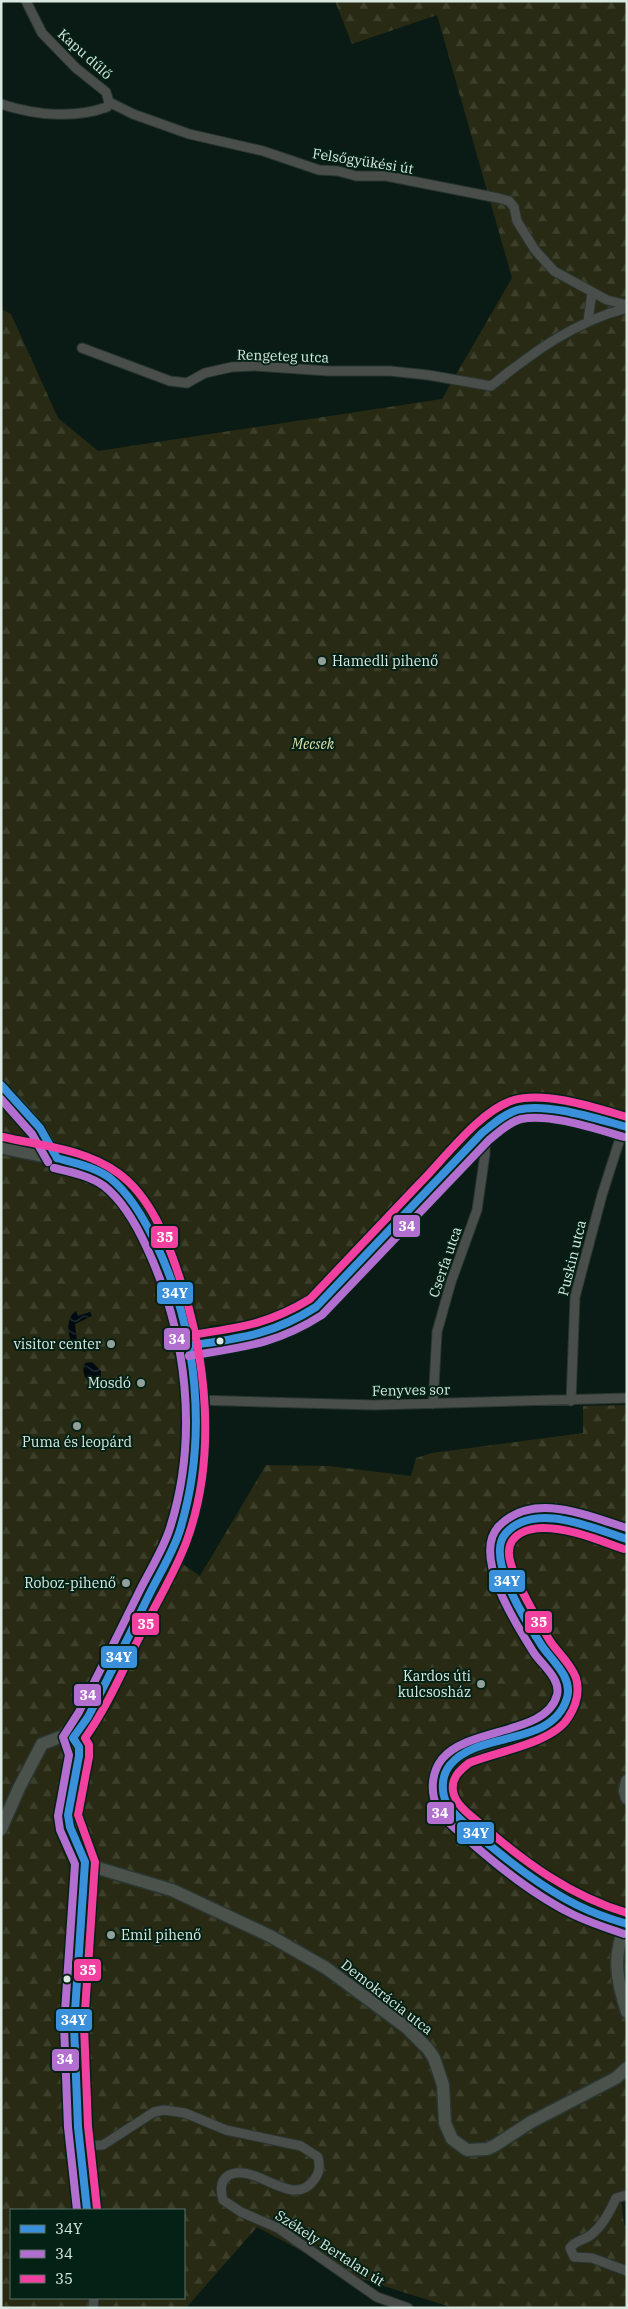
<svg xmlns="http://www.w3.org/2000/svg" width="628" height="2309" font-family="'IBM Plex Serif',serif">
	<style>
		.forest { fill: url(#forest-firs); fill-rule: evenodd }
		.water { fill: url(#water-waves) }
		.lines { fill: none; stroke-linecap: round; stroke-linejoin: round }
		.street-casing { stroke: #293631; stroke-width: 11 }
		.secondary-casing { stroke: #293631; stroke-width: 15 }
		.street { stroke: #4a4e4b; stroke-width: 9 }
		.secondary { stroke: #4b514b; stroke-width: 12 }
		.bus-1-casing { stroke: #042116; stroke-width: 11 }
		.bus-2-casing { stroke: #042116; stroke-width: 11 }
		.bus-3-casing { stroke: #042116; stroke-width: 11 }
		.bus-1 { stroke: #3a90db; stroke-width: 8 }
		.bus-2 { stroke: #b36fd0; stroke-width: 8 }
		.bus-3 { stroke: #f240a1; stroke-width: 8 }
		.poi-dot { fill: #91a19a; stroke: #042116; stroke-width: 2 }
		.bus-dot { fill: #d9e9e1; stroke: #042116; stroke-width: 2 }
		.labels { text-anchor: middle; stroke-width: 4; stroke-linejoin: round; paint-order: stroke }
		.street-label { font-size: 14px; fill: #d9e9e1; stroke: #042116 }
		.poi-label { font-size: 14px; fill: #d9e9e1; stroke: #042116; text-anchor: end }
		.park-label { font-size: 14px; font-style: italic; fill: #e4e3aa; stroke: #042116 }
		.line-badge { stroke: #042116; stroke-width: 2 }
		.badge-label { font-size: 14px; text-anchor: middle; font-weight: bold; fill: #fff }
	</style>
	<defs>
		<pattern id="forest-firs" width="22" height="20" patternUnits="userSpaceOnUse" patternTransform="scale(1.25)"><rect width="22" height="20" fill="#282a13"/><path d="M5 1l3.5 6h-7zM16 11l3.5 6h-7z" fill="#3c3f2a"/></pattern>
		<pattern id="water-waves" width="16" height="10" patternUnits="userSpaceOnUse" patternTransform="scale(1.25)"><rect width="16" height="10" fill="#010a10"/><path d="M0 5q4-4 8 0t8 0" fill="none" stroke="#252e32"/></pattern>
	</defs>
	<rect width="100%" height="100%" fill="#0a1b15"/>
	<path class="forest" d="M335 1H627V1127L519 1109 482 1133 338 1286 292 1322 212 1325 183 1342 193 1399 179 1532 171 1556 200 1576 266 1465 329 1466 411 1476 416 1458 432 1453 583 1433V1406L627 1405V2196L621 2197 624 2225 627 2226V2308H455L444 2305 343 2273 257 2227 186 2308H1V309L11 314 58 418 98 451 442 399 512 278 437 15 352 44ZM11 2210H184V2298H11Z"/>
	<path class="water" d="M76 1311 78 1316 90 1312 92 1316 75 1324 77 1341 87 1348 85 1352 72 1347C69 1334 64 1320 76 1311Z
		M92 1362 101 1371V1382L96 1385 90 1384C85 1378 81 1371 85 1363Z"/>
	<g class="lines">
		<g class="street-casing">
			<path id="street" d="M26 1 42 33 76 68 106 92 109 102
				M1 104C34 115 74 119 107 107L109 102 133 114 189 134 263 151 319 170 338 171 356 176H386L498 198 509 201 514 207 517 221 535 250 554 271 607 300 627 305
				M588 321 592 292
				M82 348 170 381 187 383 205 373 232 367 255 366 328 371H390L428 375 491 386C532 353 575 321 627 308
				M1 1085C23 1106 46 1130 57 1158
				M187 1346 261 1334 292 1322 316 1307 482 1133C493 1124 504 1115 517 1110 540 1103 603 1120 627 1127
				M195 1400 374 1405 627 1398
				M571 1401 575 1297 602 1195 624 1126
				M433 1404 437 1332 451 1282 477 1210 485 1154V1131
				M85 1862 74 2026 78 2127 87 2210
				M626 1924C559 1904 500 1857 450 1809 444 1800 441 1791 443 1781 449 1731 559 1749 567 1697 570 1675 559 1670 548 1655 535 1638 502 1576 499 1557 498 1549 500 1542 504 1535 526 1499 595 1530 627 1539
				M79 2146 103 2145 154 2112 164 2110 185 2113 226 2130 301 2146 318 2157C320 2166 320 2172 314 2180 298 2202 274 2182 255 2176 233 2168 216 2175 223 2200L241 2212 278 2228 377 2297 408 2308
				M627 2195 616 2198C610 2212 602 2226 591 2235 584 2240 574 2241 570 2248L574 2257 592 2258 627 2271
				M93 2308 94 2298"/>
		</g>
		<g class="secondary-casing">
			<path id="secondary" d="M1 1147C39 1157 79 1158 112 1181 140 1199 162 1254 172 1285 197 1368 204 1446 180 1530 173 1553 159 1574 149 1595 129 1636 109 1676 88 1717L73 1738
				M73 1738 79 1747V1756C76 1801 57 1817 85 1862L101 1869 172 1890 270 1936 326 1968 407 2028 428 2049 434 2058 443 2085 445 2123 452 2139 467 2150 487 2149 494 2146 531 2122 616 2078 627 2068
				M627 1781 625 1791 627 1798
				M1 1829 19 1788 42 1744 63 1736 73 1738
				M627 1924C611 1955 617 1981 627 2012"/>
		</g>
		<use href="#street" class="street"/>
		<use href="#secondary" class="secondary"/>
		<g class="bus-1-casing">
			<path id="bus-1" d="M1 1085 40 1128 57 1158
				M57 1158C75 1163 95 1167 110 1178 131 1195 146 1222 157 1246 198 1333 208 1438 180 1530 173 1553 159 1574 149 1595 129 1636 109 1677 88 1717L73 1738 79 1747V1756L68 1815 70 1827 85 1862 74 2026 78 2127 87 2210
				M187 1346C239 1338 270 1336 316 1307L482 1133C492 1125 504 1114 517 1110 547 1102 597 1119 627 1127
				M627 1539C592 1528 535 1501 506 1533 484 1557 527 1623 542 1646 552 1661 573 1677 567 1698 552 1748 478 1730 450 1765 441 1776 441 1792 447 1804 453 1815 465 1823 473 1831 505 1859 539 1886 577 1905 593 1913 610 1919 627 1924"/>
		</g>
		<g class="bus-2-casing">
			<path id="bus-2" d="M1 1099 32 1134 48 1162
				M54 1168C71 1172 90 1176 104 1186 123 1201 137 1226 147 1248 187 1334 199 1437 170 1528 163 1550 150 1570 140 1590 120 1631 100 1671 79 1712L63 1737 69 1755 58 1816 60 1830 75 1864 64 2026 68 2127 77 2210
				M189 1356C242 1347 275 1345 322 1315L489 1140C498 1133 509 1122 521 1119 550 1113 596 1129 624 1137
				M624 1934C607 1928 591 1923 574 1915 535 1896 500 1868 467 1839 457 1830 444 1820 438 1809 430 1793 431 1773 442 1759 468 1727 547 1735 557 1695 561 1679 542 1665 534 1653 517 1626 471 1555 499 1526 533 1491 587 1516 627 1528"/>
		</g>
		<g class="bus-3-casing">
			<path id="bus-3" d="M3 1137C42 1146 85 1149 118 1173 150 1196 167 1239 179 1276 207 1358 217 1457 187 1540 176 1571 157 1601 142 1632 124 1667 108 1706 85 1738L89 1745V1757L78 1815 95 1862 84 2026 88 2126 97 2209
				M185 1336C235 1328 266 1326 310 1299 347 1260 383 1222 420 1183 445 1158 480 1110 514 1100 546 1091 596 1108 627 1117
				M624 1549C598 1540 570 1528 543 1528 528 1528 510 1534 509 1551 507 1570 540 1624 550 1641 558 1653 571 1664 576 1678 580 1692 576 1706 568 1718 553 1743 495 1752 469 1763 460 1770 451 1778 453 1791 455 1805 471 1816 482 1825 525 1863 571 1896 627 1913"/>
		</g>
		<use href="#bus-1" class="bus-1"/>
		<use href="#bus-2" class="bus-2"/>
		<use href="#bus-3" class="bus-3"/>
	</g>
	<g class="poi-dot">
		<circle cx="322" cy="661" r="5"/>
		<circle cx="111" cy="1344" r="5"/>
		<circle cx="141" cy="1383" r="5"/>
		<circle cx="77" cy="1426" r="5"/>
		<circle cx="126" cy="1583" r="5"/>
		<circle cx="481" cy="1684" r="5"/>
		<circle cx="111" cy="1935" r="5"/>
	</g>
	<g class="bus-dot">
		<circle cx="220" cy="1341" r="4.5"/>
		<circle cx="67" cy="1979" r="4.5"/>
	</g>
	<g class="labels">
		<g class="street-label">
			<text transform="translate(85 54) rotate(42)" y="5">Kapu dűlő</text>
			<text transform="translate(363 161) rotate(9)" y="5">Felsőgyükési út</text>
			<text transform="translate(283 356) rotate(2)" y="5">Rengeteg utca</text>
			<text transform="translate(572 1258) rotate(-76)" y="5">Puskin utca</text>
			<text transform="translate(445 1262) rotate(-71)" y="5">Cserfa utca</text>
			<text transform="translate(411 1390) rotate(-1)" y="5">Fenyves sor</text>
			<text transform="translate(387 1997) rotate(38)" y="5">Demokrácia utca</text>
			<text transform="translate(330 2248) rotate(33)" y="5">Székely Bertalan út</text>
		</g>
		<g class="poi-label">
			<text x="332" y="666" text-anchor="start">Hamedli pihenő</text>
			<text x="101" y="1349">visitor center</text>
			<text x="131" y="1388">Mosdó</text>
			<text x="77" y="1447" text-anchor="middle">Puma és leopárd</text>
			<text x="116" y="1588">Roboz-pihenő</text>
			<text x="471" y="1681">Kardos úti<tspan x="471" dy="16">kulcsosház</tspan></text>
			<text x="121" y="1940" text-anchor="start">Emil pihenő</text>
		</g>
		<g class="park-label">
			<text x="313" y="749">Mecsek</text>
		</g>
	</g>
	<g class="line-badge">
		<rect x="392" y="1214" width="29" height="24" rx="5" fill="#b36fd0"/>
		<rect x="150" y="1225" width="29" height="24" rx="5" fill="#f240a1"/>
		<rect x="156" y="1281" width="38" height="24" rx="5" fill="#3a90db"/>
		<rect x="163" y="1327" width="28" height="24" rx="5" fill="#b36fd0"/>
		<rect x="488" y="1569" width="38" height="24" rx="5" fill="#3a90db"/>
		<rect x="524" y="1610" width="29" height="24" rx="5" fill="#f240a1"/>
		<rect x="131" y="1612" width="29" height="24" rx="5" fill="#f240a1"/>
		<rect x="100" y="1645" width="38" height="24" rx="5" fill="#3a90db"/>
		<rect x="73" y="1683" width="29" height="24" rx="5" fill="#b36fd0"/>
		<rect x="426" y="1801" width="29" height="24" rx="5" fill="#b36fd0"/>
		<rect x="456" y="1821" width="39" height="24" rx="5" fill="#3a90db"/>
		<rect x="73" y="1958" width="29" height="24" rx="5" fill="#f240a1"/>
		<rect x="55" y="2008" width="38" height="24" rx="5" fill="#3a90db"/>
		<rect x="51" y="2048" width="29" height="24" rx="5" fill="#b36fd0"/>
	</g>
	<g class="badge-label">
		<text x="407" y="1231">34</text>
		<text x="165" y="1242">35</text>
		<text x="175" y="1298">34Y</text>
		<text x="177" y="1344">34</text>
		<text x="507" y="1586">34Y</text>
		<text x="539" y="1627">35</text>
		<text x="146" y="1629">35</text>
		<text x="119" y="1662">34Y</text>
		<text x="88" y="1700">34</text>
		<text x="440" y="1818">34</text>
		<text x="476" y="1838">34Y</text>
		<text x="88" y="1975">35</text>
		<text x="74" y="2025">34Y</text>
		<text x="65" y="2064">34</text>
	</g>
	<rect width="628" height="2309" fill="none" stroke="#d9e9e1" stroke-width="5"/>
	<rect x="10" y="2209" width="175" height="90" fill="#042116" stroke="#597167"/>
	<rect x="20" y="2225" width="25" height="8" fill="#3a90db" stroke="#597167"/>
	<text x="55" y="2234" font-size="15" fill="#d9e9e1">34Y</text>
	<rect x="20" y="2250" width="25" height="8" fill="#b36fd0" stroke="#597167"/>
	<text x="55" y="2259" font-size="15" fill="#d9e9e1">34</text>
	<rect x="20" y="2275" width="25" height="8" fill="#f240a1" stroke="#597167"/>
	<text x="55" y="2284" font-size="15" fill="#d9e9e1">35</text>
</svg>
